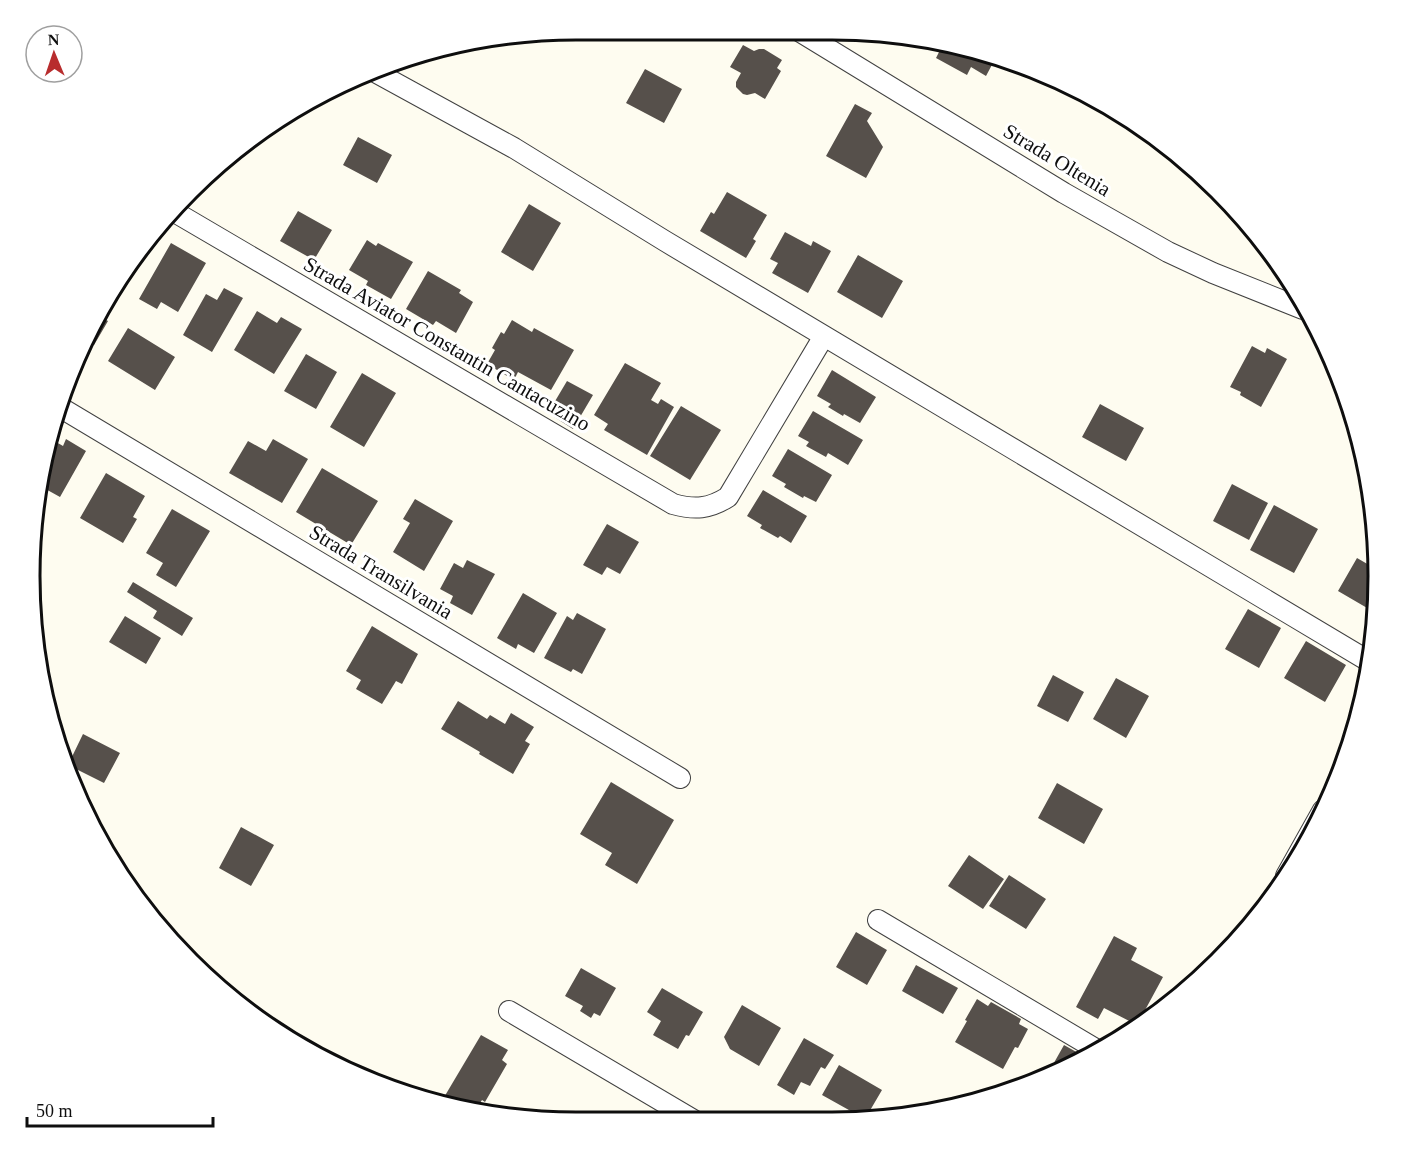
<svg xmlns="http://www.w3.org/2000/svg" width="1408" height="1153" font-family="Georgia,serif">
	<style>
		.building { fill: #56504b }
		.lines { fill: none; stroke-linecap: round; stroke-linejoin: round }
		.street-casing { stroke: #414141; stroke-width: 22 }
		.street { stroke: #fff; stroke-width: 20 }
		.labels { text-anchor: middle; stroke-width: 6; stroke-linejoin: round; paint-order: stroke }
		.street-label { font-size: 21px; fill: #0e0e0e; stroke: #fff }
		.rim { fill: none; stroke: #0e0e0e; stroke-width: 3 }
	</style>
	<rect width="100%" height="100%" fill="#fefcf0"/>
	<path class="building" d="M743 45 754 51 759 49H764L782 60 777 68 781 71 765 99 755 93 747 95 743 94 736 87V82L741 73 730 67Z
		M941 48 979 57 994 61 986 76 971 67 967 75 936 58Z
		M645 69 682 89 664 123 626 103Z
		M855 104 872 113 867 121 883 147 866 178 826 156Z
		M358 137 392 155 377 183 343 165Z
		M727 192 767 215 753 239 756 241 746 258 700 231 711 212 714 214Z
		M529 204 561 223 533 271 501 252Z
		M298 211 332 230 314 260 280 241Z
		M785 232 811 246 813 241 831 251 808 293 772 273 778 263 770 259Z
		M367 240 376 246 378 243 413 262 391 299 366 285 368 281 349 270Z
		M171 243 206 263 178 312 161 302 157 309 139 299Z
		M858 255 903 281 882 318 837 292Z
		M428 271 461 290 459 293 473 302 456 333 436 321 433 325 406 309Z
		M224 288 243 298 212 352 183 335 206 294 217 300Z
		M257 311 277 323 281 317 302 329 274 374 234 350Z
		M100 317 108 321 94 345 88 342Z
		M512 320 532 332 534 328 574 350 551 390 518 372 514 380 487 364 495 350 492 348 501 332 504 334Z
		M128 328 175 357 155 390 108 361Z
		M1252 346 1265 353 1267 348 1287 359 1261 407 1240 395 1241 392 1230 387Z
		M306 354 337 372 316 409 284 391Z
		M625 363 661 383 651 400 658 404 661 399 674 407 647 455 604 430 608 424 594 415Z
		M832 370 876 397 860 423 844 414 843 416 828 407 831 404 817 396Z
		M362 373 396 393 364 447 330 427Z
		M567 381 593 395 573 429 548 413Z
		M1100 404 1144 428 1126 461 1082 437Z
		M681 406 721 430 690 480 650 456Z
		M813 411 863 440 848 465 828 453 826 457 806 446 809 442 798 436Z
		M51 439 63 446 66 439 86 451 60 497 42 487Z
		M273 439 308 459 282 503 229 473 248 441 266 451Z
		M788 449 832 475 816 502 804 496 803 498 784 487 786 484 772 476Z
		M322 468 378 501 351 545 296 512Z
		M106 473 145 496 133 517 137 519 123 543 80 518Z
		M1232 484 1268 503 1249 540 1213 521Z
		M763 490 807 516 791 543 780 536 778 538 760 528 762 525 747 516Z
		M415 499 453 521 424 571 393 552 410 523 403 519Z
		M1274 505 1318 529 1294 573 1250 550Z
		M172 509 210 531 176 587 156 575 163 563 146 553Z
		M607 524 639 542 620 574 607 567 602 575 583 565Z
		M1357 558 1376 569 1374 612 1338 591Z
		M467 560 495 574 472 615 450 603 453 596 440 589 454 563 463 568Z
		M133 582 193 618 182 636 153 618 157 611 127 592Z
		M523 593 557 613 534 653 518 644 516 649 497 638Z
		M1248 609 1281 628 1259 668 1225 649Z
		M577 613 606 629 582 674 573 669 571 672 544 658 567 616 573 620Z
		M125 616 161 638 146 664 109 642Z
		M372 626 418 654 402 684 396 681 382 704 356 689 361 680 346 671Z
		M1306 641 1346 665 1325 702 1284 678Z
		M1053 675 1084 692 1068 722 1037 706Z
		M1116 678 1149 696 1126 738 1093 719Z
		M458 701 487 719 490 715 505 724 511 713 534 727 525 741 530 744 513 774 479 754 480 752 441 729Z
		M83 734 120 753 104 783 68 765Z
		M611 782 674 820 637 884 605 865 612 853 580 834Z
		M1057 783 1103 809 1084 844 1038 818Z
		M241 827 274 845 251 886 219 868Z
		M969 855 1004 879 983 909 948 886Z
		M1009 875 1046 899 1026 929 989 906Z
		M856 932 887 950 867 985 836 967Z
		M1114 936 1137 948 1131 960 1163 977 1137 1025 1104 1008 1098 1019 1076 1007Z
		M916 965 958 988 943 1014 902 991Z
		M581 968 616 988 600 1016 594 1013 591 1018 580 1011 583 1006 565 996Z
		M662 988 703 1012 689 1036 686 1035 678 1049 653 1035 661 1021 647 1012Z
		M977 999 988 1006 991 1002 1021 1019 1019 1024 1028 1029 1018 1048 1015 1047 1003 1069 955 1042 967 1021 965 1020Z
		M742 1005 781 1028 759 1066 730 1049 724 1037Z
		M481 1035 508 1050 502 1060 507 1064 485 1102 482 1100 475 1111 458 1108 443 1099Z
		M804 1038 834 1055 825 1069 821 1067 810 1086 801 1082 794 1095 777 1085Z
		M1064 1045 1087 1058 1073 1067 1046 1077Z
		M839 1065 882 1090 865 1119 822 1095Z"/>
	<g class="lines">
		<g class="street-casing">
			<path id="street" d="M799 31 1064 193 1168 252 1213 273 1303 309
				M377 73 514 148 665 241 1370 662
				M173 211 673 504C695 510 709 509 728 497L824 336
				M58 406 680 778
				M1286 876 1323 810
				M878 920 1099 1051
				M509 1011 697 1122"/>
		</g>
		<use href="#street" class="street"/>
	</g>
	<g class="labels">
		<g class="street-label">
			<text transform="translate(1057 160) rotate(31)" y="7">Strada Oltenia</text>
			<text transform="translate(447 344) rotate(30)" y="7">Strada Aviator Constantin Cantacuzino</text>
			<text transform="translate(381 572) rotate(31)" y="7">Strada Transilvania</text>
		</g>
	</g>
	<path d="M0 0H1408V1153H0ZM576 40H832A536 536 0 0 1 1368 576V576A536 536 0 0 1 832 1112H576A536 536 0 0 1 40 576V576A536 536 0 0 1 576 40Z" fill="#fff" fill-rule="evenodd"/>
	<path class="rim" d="M576 40H832A536 536 0 0 1 1368 576V576A536 536 0 0 1 832 1112H576A536 536 0 0 1 40 576V576A536 536 0 0 1 576 40Z"/>
	<g transform="translate(54 54) rotate(358)"><circle r="28" fill="#ffffff" stroke="#9f9f9f" stroke-width="1.5"/>
	<path d="M0-4.5L10 22L0 15L-10 22Z" fill="#b82d2e"/>
	<text y="-9" font-size="16" font-weight="bold" text-anchor="middle" fill="#0e0e0e">N</text>
	</g>
	<path d="M27 1117v9h186v-9" fill="none" stroke="#0e0e0e" stroke-width="3"/>
	<text x="36" y="1117" font-size="18" fill="#0e0e0e" stroke="#ffffff" stroke-width="4.5" paint-order="stroke">50 m</text>
</svg>
